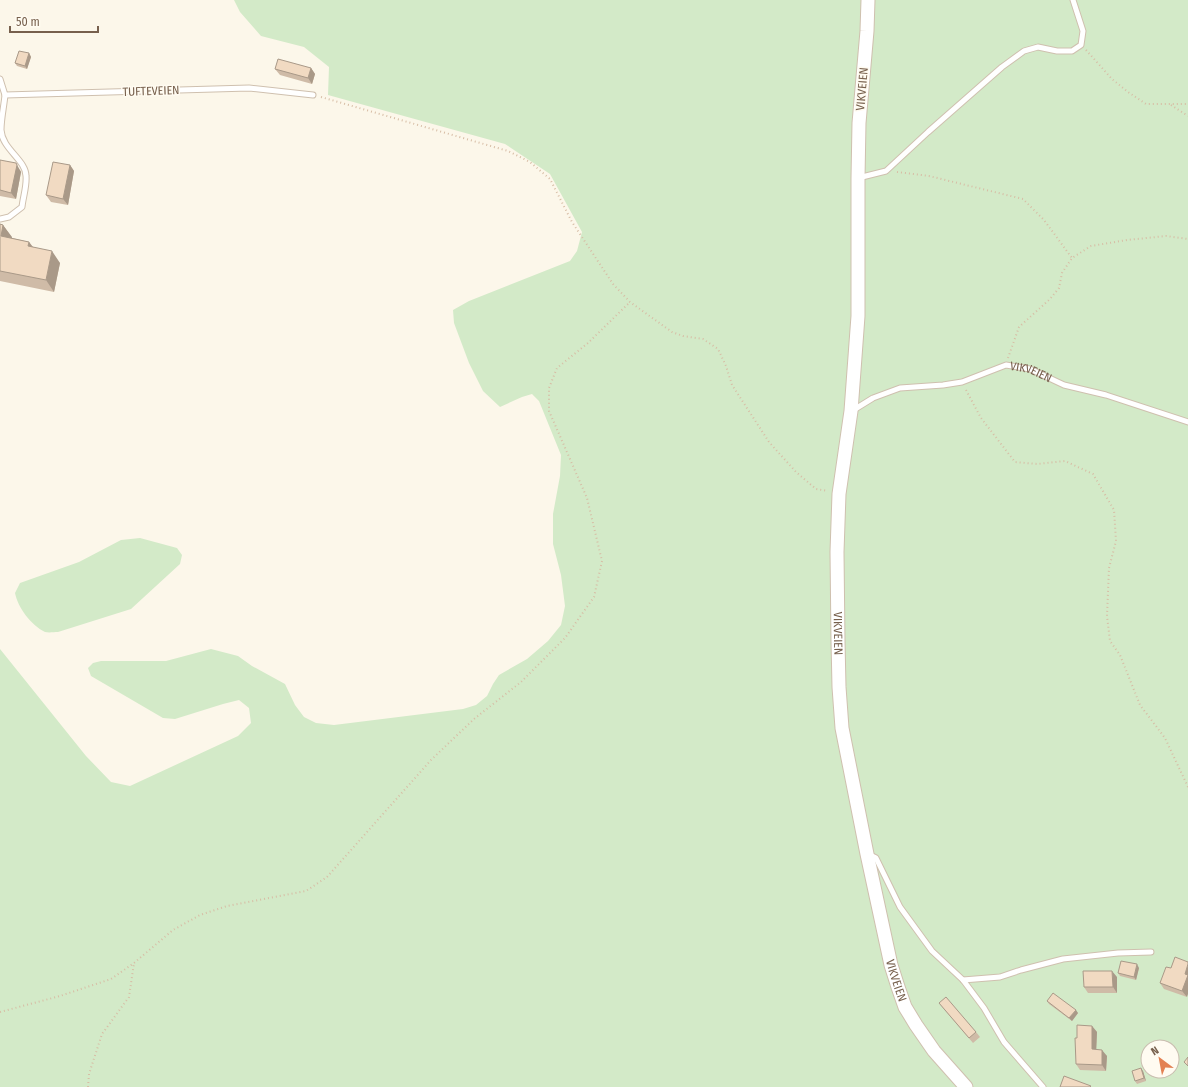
<svg xmlns="http://www.w3.org/2000/svg" width="1188" height="1087" font-family="'Fira Sans Condensed',sans-serif">
	<style>
		.green { fill: #d3eac8; fill-rule: evenodd }
		.lines { fill: none; stroke-linecap: round; stroke-linejoin: round }
		.service-casing { stroke: #cfc0af; stroke-width: 7 }
		.tertiary-casing { stroke: #cfc0af; stroke-width: 15 }
		.path { stroke: #d7bda5; stroke-width: 2; stroke-dasharray: 1 3; stroke-linecap: butt }
		.service { stroke: #fff; stroke-width: 5 }
		.tertiary { stroke: #fff; stroke-width: 13 }
		.wall { fill: #cfbba7 }
		.shaded-wall { fill: #a99988 }
		.building { fill: #f1dac2; stroke: #a99988 }
		.labels { text-anchor: middle; stroke-width: 3; stroke-linejoin: round; paint-order: stroke }
		.street-label { font-size: 12px; fill: #77604d; stroke: #fffbf1 }
	</style>
	<rect width="100%" height="100%" fill="#fcf7ea"/>
	<path class="green" d="M234 0H1188V1087H0V649L86 756 111 782 130 786 238 736 251 723 249 708 239 700 223 704 175 719 163 718 91 676 88 668 93 663 101 661H166L211 649 238 656 252 666 285 684 295 705 304 717 316 723 334 725 463 709 476 705 487 696 493 684 499 675 527 659 548 641 561 625 565 606 561 575 553 544V514L560 476 561 455 539 401 532 394 522 397 500 407 483 391 469 363 454 323 453 310 469 301 570 261 577 251 582 232 550 174 505 144 328 95 329 67 304 47 261 36 240 12ZM1148 1047H1172V1071H1148Z
		M140 538 177 548 182 555 180 564 131 609 58 632C54 632 49 633 45 632 31 625 18 608 15 593L20 583 79 562 121 540Z"/>
	<g class="lines">
		<g class="service-casing">
			<g id="service">
				<path d="M0 79 5 95 249 88 313 95"/>
				<path d="M858 178 886 171 928 132 1002 67 1024 51 1038 47 1057 51H1072L1081 45 1083 31 1073 0"/>
				<path d="M0 219 9 217 22 207C23 197 27 186 26 176 26 160 2 149 1 130 1 119 4 106 5 95"/>
				<path id="s1" d="M852 411 873 398 900 388 943 385 962 382 1006 365 1030 369 1064 385 1106 395 1188 422"/>
				<path d="M870 855 876 858 900 907 932 951 963 980 984 1008 1004 1042 1043 1087"/>
				<path d="M963 980 1000 977 1021 970 1063 959 1118 953 1151 952"/>
			</g>
		</g>
		<g class="tertiary-casing">
			<g id="tertiary">
				<path id="s2" d="M868 0 867 31 859 123 858 178V316L851 411 839 494 837 552 838 641 839 687 842 728 867 854 891 965 898 987 905 1007 916 1025 934 1051 966 1087"/>
			</g>
		</g>
		<path class="path" d="M1086 50 1112 79 1128 92 1146 104H1188
			M321 97 508 151 530 162 550 179 572 222 613 284 630 302 672 332 683 336 703 339 718 349 726 366 732 385 769 442 796 472 816 489 828 491
			M1171 105 1188 116
			M897 172 929 176 1023 199 1044 220 1072 258
			M1008 358 1019 327 1050 299 1059 288 1062 273 1072 258 1091 246 1127 240 1166 236 1188 239
			M966 390 981 418 1015 462 1037 464 1065 461 1093 474 1114 510 1116 541 1109 568 1107 616 1110 641 1120 655 1140 705 1165 738 1188 787
			M0 1012 60 996 111 979 134 963 173 930 200 915 227 906 306 891 327 877 431 760 474 719 521 682 565 638 594 597 602 561 587 498 549 411V388L557 368 588 343 630 302
			M88 1087 89 1074 102 1034 129 997 134 963"/>
		<use href="#service" class="service"/>
		<use href="#tertiary" class="tertiary"/>
	</g>
	<path class="wall" d="M29 53 31 57 27 69 17 66 15 63Z
		M311 68 315 74 312 84 280 75 275 69Z
		M0 160 20 170 21 172 16 199 0 196Z
		M70 165 74 171 68 205 51 202 46 195Z
		M0 224 3 225 12 238 29 242 33 247 60 263 54 292 0 281Z
		M1139 968 1136 980 1120 976 1118 973Z
		M1171 968 1187 997 1164 989 1160 983Z
		M1117 977V993H1088L1084 987Z
		M1047 1001 1078 1013 1072 1021 1049 1004Z
		M939 1003 976 1032 980 1037 973 1043 943 1008Z
		M1092 1026 1097 1032 1096 1049 1107 1056 1106 1071 1080 1070 1076 1064 1077 1038Z
		M1143 1071 1146 1081 1137 1084 1135 1081Z"/>
	<path class="shaded-wall" d="M29 53 31 57 27 69 25 66Z
		M311 68 315 74 312 84 308 78Z
		M16 163 21 172 16 199 11 193Z
		M70 165 74 171 68 205 63 199Z
		M3 225 12 237 10 248 1 236Z
		M29 242 38 254 28 246Z
		M52 251 60 263 54 292 46 280Z
		M1137 964 1139 968 1136 980 1134 977Z
		M1188 964V994L1187 997 1182 991 1185 974Z
		M1112 971 1117 977V993L1113 987Z
		M1076 1010 1078 1013 1072 1021 1069 1018Z
		M1092 1026 1097 1032 1096 1056 1092 1049Z
		M1102 1050 1107 1056 1106 1071 1102 1065Z
		M1141 1068 1143 1071 1146 1081 1144 1078Z"/>
	<path class="building" d="M19 51 29 53 25 66 15 63Z
		M278 59 311 68 308 78 275 69Z
		M0 160 16 163 17 165 11 193 0 190Z
		M53 162 70 165 63 199 46 195Z
		M0 224 3 225 1 236 29 242 28 246 52 251 46 280 0 271Z
		M1175 957 1188 962V964L1185 974 1188 975 1182 991 1160 983 1166 967 1171 968Z
		M1121 961 1137 964 1134 977 1118 973Z
		M1083 971H1112L1113 987H1084Z
		M1053 993 1076 1010 1069 1018 1047 1001Z
		M946 997 976 1032 969 1038 939 1003Z
		M1077 1025 1092 1026V1049L1102 1050V1065L1076 1064 1075 1038H1077Z
		M1188 1057V1066L1184 1062Z
		M1141 1068 1144 1078 1135 1081 1132 1071Z
		M1064 1076 1091 1086 1090 1087H1060Z"/>
	<g class="labels">
		<g class="street-label">
			<text transform="translate(862 89) rotate(-85)" y="4">VIKVEIEN</text>
			<text transform="translate(151 91) rotate(-2)" y="4">TUFTEVEIEN</text>
			<text dy="4" stroke="none"><textPath href="#s1" startOffset="189">VIKVEIEN</textPath></text>
			<text dy="4" stroke="none"><textPath href="#s2" startOffset="635">VIKVEIEN</textPath></text>
			<text dy="4" stroke="none"><textPath href="#s2" startOffset="988">VIKVEIEN</textPath></text>
		</g>
	</g>
	<g transform="translate(1160 1059) rotate(328)"><circle r="19" fill="#fffbf1" stroke="#c9bdaf"/>
	<path d="M0-3L7 15L0 10L-7 15Z" fill="#e38153"/>
	<text y="-6" font-size="11" font-weight="bold" text-anchor="middle" fill="#77604d">N</text>
	</g>
	<path d="M10 26v6h88v-6" fill="none" stroke="#77604d" stroke-width="2"/>
	<text x="16" y="26" font-size="12" fill="#77604d" stroke="#fffbf1" stroke-width="3" paint-order="stroke">50 m</text>
</svg>
